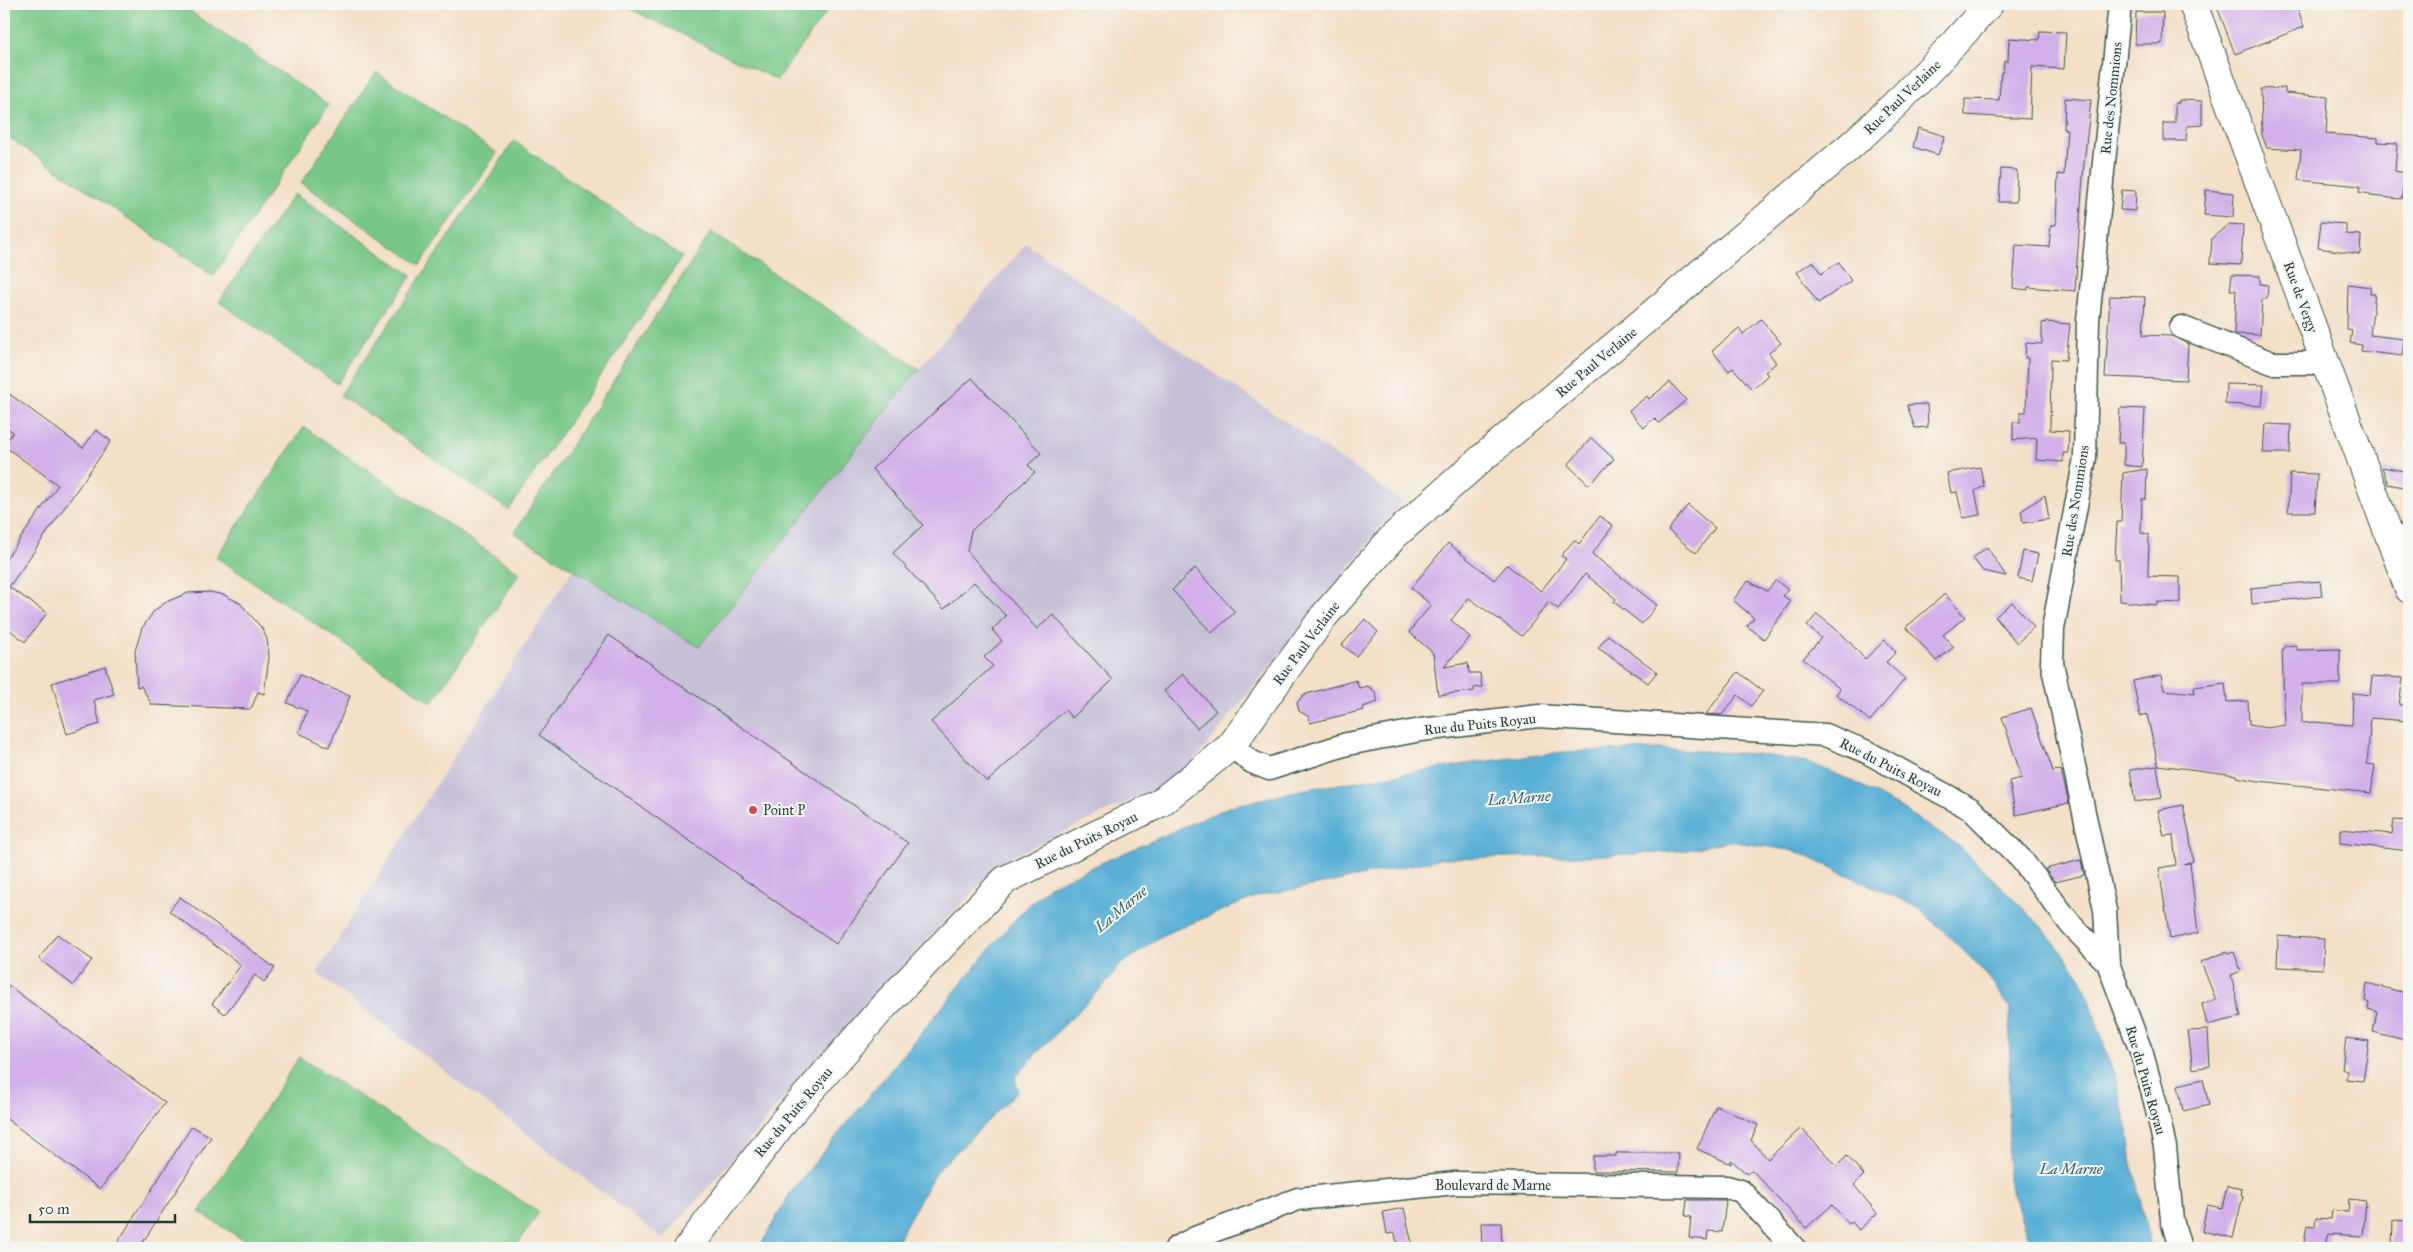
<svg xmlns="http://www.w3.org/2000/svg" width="2413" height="1252" font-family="'IM FELL Great Primer',serif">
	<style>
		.industrial { fill: #c7c0d8 }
		.green { fill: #78c788; stroke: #4c825e }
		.water { fill: #58afd5; stroke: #3c7684 }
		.building { fill: #d3b0e9 }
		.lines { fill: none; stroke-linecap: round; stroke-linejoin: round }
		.minor-casing { stroke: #3f554a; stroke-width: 25 }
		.tertiary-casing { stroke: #3f554a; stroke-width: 30 }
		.secondary-casing { stroke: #3f554a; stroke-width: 30 }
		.minor { stroke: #fff; stroke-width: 22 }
		.tertiary { stroke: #fff; stroke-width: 28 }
		.secondary { stroke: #fff; stroke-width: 28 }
		.poi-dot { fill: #d1495b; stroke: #f6f6f2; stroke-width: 2 }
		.labels { text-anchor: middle; stroke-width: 4; stroke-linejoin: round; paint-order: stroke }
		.street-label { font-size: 14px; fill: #1f3d34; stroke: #f6f6f2 }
		.poi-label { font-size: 14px; fill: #1f3d34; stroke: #f6f6f2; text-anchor: start }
		.water-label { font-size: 15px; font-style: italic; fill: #305f64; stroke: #f6f6f2 }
	</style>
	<rect width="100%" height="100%" fill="#f6f6f2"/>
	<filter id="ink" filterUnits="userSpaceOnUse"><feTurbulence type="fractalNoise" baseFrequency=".02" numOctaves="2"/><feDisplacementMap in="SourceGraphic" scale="10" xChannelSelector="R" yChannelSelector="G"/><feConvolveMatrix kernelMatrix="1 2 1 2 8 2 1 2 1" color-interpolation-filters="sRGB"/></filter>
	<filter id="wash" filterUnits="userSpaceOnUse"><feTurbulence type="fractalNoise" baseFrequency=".0096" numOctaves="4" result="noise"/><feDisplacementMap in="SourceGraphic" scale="20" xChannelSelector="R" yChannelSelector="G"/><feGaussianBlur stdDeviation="1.12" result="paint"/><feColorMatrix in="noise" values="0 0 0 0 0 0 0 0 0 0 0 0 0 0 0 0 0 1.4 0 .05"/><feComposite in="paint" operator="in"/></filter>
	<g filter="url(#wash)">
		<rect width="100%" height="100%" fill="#f4e0c8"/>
		<path class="industrial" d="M1026 244 1402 501 1182 776 1004 860 888 980 663 1239 317 973 573 569 699 647 919 369Z"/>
		<path class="green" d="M13 4H179L329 105 213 276 4 134V17Z
			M620 4H832L777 80Z
			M376 72 497 153 420 265 301 183Z
			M514 141 682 257 509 510 340 395Z
			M294 194 412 275 337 384 219 302Z
			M711 232 919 369 699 647 514 533Z
			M304 427 520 573 432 703 216 557Z
			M299 1057 539 1212 515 1248H256L199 1212Z"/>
		<path class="water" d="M1661 749 1757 754 1808 762 1855 782 1904 810 1960 847 2045 930 2082 979 2117 1083 2127 1123 2132 1164 2151 1248H2031L2008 1179 2010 1008 1990 979 1969 956 1918 907 1795 851 1729 841 1687 850 1656 853 1585 856 1443 858 1328 883 1258 896 1163 935 1119 966 1109 980 1030 1060 1015 1078 1018 1091 935 1173 893 1248H759L790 1193 984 956 1019 915 1049 886 1231 806 1301 790 1472 763 1563 752Z"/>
		<g id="blocks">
			<path class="building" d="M2216 4H2296L2304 27 2235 54Z
				M2136 12H2163L2162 44H2135Z
				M2040 31 2066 32 2064 69 2032 67 2030 119 1965 115V99L1999 100 2001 72H2003L2004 61H2008L2009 38 2039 40Z
				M2285 88V93L2328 97 2326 134 2378 138V142L2397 143 2395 171 2405 173 2401 199 2370 196V194L2359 192 2360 186 2298 180 2301 150 2267 148 2262 135 2261 89Z
				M2065 98 2091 100 2084 162 2075 291 2028 287V290L2013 288 2016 245 2049 247 2051 225H2056L2058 174 2064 175 2067 129H2064Z
				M2179 100 2202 101V125L2187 126 2186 141H2163V123H2175V103H2179Z
				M1918 128 1945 136 1938 155 1913 147Z
				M2001 169 2017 170 2016 202H1999Z
				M2122 190 2136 191 2135 211 2120 210Z
				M2206 190 2234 193 2233 217 2204 215Z
				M2321 222 2346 224V234L2361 235 2360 254 2318 248Z
				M2229 224 2243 225 2241 265 2210 263 2212 238Z
				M1813 261 1821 274 1839 262 1851 281 1818 303 1797 272Z
				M2232 275 2260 276V284L2268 285 2267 299H2262L2260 335 2234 334 2236 290H2230Z
				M2348 284 2371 287 2370 294H2375L2370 335 2404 339 2402 356 2361 351 2362 345 2350 343 2352 331 2347 330Z
				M2110 296 2145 297 2143 335 2172 336 2188 344 2186 380 2105 377Z
				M1761 319 1781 343 1769 353 1776 363 1765 372 1768 375 1752 389 1733 368 1729 371 1712 351 1739 328 1743 334Z
				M2047 322 2070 324 2066 360 2051 359 2050 430 2069 431 2068 453H2063V462L2036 460 2037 438 2013 440V422H2020V412H2026L2028 358H2025L2026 343 2042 344V323Z
				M972 378 1041 453 1028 465 1035 472 971 531 967 551 1037 629 1053 615 1113 680 1072 718 1065 710 987 782 931 722 993 666 984 657 1002 641 992 630 1006 616 974 582 944 609 893 553 923 525 872 469Z
				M1670 382 1686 400 1659 423 1654 418 1644 428 1629 411 1647 396 1649 399Z
				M2226 384 2264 385 2262 406 2225 404Z
				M4 390 83 448 96 430 111 441 9 587 47 613 25 642 4 625V562L58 485 4 446 13 432 4 426Z
				M1927 404 1928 427 1915 428 1907 405Z
				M2120 408 2145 409 2142 467 2124 465V443H2118Z
				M2265 424 2291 425 2290 453H2263Z
				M1591 438 1614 459 1589 485 1568 465Z
				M1980 467 1984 486 1975 491 1980 515 1963 518 1957 492 1951 493 1947 473Z
				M2382 467 2409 472V488L2388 484Z
				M2147 469 2146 499H2142L2141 533 2149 534 2148 576 2180 577V603L2157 602V605L2145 604 2120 601 2119 560H2115L2117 522H2121L2123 473Z
				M2290 473 2317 474 2315 512H2288Z
				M2045 495 2049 519 2023 523 2021 511Z
				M1688 505 1715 528 1696 553 1668 530Z
				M1600 516 1613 526 1592 554 1657 605 1642 624 1614 602 1616 599 1585 574 1558 609 1549 602 1522 636 1469 598 1451 620 1470 637 1444 667 1468 663 1469 673H1480L1482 687 1474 688V691L1438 695 1433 653 1409 632 1431 605 1411 588 1448 543 1494 580 1507 565 1541 591 1566 559 1561 556 1574 540 1579 544Z
				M1987 547 2006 576 1983 571 1973 558Z
				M2023 551 2038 554 2032 581 2018 578Z
				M1195 568 1235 612 1212 633 1172 590Z
				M1776 580 1788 590 1783 596 1791 601 1764 639 1747 626 1754 618 1733 600 1748 581 1767 591Z
				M2320 581 2322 596 2252 604 2251 588Z
				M210 592 224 595 240 603 261 627 267 639 269 657 264 694 258 692 251 709 152 705 141 686 137 687 135 651 142 628 154 611 166 602 188 593Z
				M1945 594 1965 617 1943 635 1954 647 1936 661 1906 627Z
				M2012 602 2034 627 2017 643 1995 617Z
				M1817 614 1842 634 1865 659 1885 640 1896 652 1886 662 1905 679 1870 721 1836 694 1840 689 1803 659 1821 638 1807 626Z
				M1365 619 1378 632 1356 656 1342 645Z
				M609 635 908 843 836 944 539 735Z
				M1608 635 1657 672 1648 683 1598 648Z
				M2296 645 2297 650 2340 649V684H2302V723L2314 722 2352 725 2353 693 2370 695 2372 676 2403 678 2399 705H2405L2406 721 2371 718 2367 764 2375 765 2371 793 2259 781 2236 777V775L2158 765 2147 714 2140 716 2133 681 2161 675 2164 690 2195 693 2194 687 2225 683 2227 702 2248 701 2249 725 2267 728 2285 725 2282 652 2285 646Z
				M105 666 114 694 94 700 100 724 67 734 52 683Z
				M1738 672 1763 691 1751 706 1738 695 1722 715 1706 714Z
				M1183 674 1216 711 1197 728 1164 691Z
				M300 675 350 696 329 747 299 733 307 711 287 703Z
				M1356 680 1359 688 1368 686 1375 692 1378 702 1363 707 1364 710 1310 723 1309 717 1299 711 1297 703 1303 695Z
				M2031 708 2053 771 2061 770 2069 803 2016 815 2009 781 2022 778 2002 717Z
				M2157 766 2162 798 2135 802 2130 770Z
				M2183 805 2189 832 2193 861 2183 864 2190 863 2198 933 2170 939 2159 868 2176 865 2173 835 2164 836 2158 810Z
				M2394 820 2409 821V851L2340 843V829L2392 834Z
				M2081 860 2084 875 2055 882 2045 869Z
				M180 897 275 968 264 982 255 975 225 1014 212 1004 241 965 169 911Z
				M57 934 92 960 73 985 39 959Z
				M2278 936 2324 939 2323 969 2277 967Z
				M2226 952 2227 954 2234 952 2241 971 2231 975 2241 1017 2207 1025 2202 1004 2216 1000 2201 962Z
				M4 982 165 1103 100 1189 4 1117Z
				M2367 983 2409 994V1041L2373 1032 2377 1012 2368 1009 2369 1003 2365 1001Z
				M2208 1030 2210 1066 2193 1069 2188 1031Z
				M2346 1038 2369 1041 2363 1081 2346 1079 2347 1071 2342 1069Z
				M2203 1079 2209 1105 2183 1111 2178 1085Z
				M1716 1106 1758 1125 1751 1140 1768 1159 1801 1128 1837 1166 1847 1156 1864 1175 1854 1185 1877 1213 1859 1230 1852 1222 1849 1224 1832 1205 1806 1228 1752 1170 1747 1174 1731 1160V1164L1697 1149Z
				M192 1126 211 1137 139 1248H128L118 1242Z
				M1616 1153H1679L1678 1172 1593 1171V1156H1616Z
				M2227 1186 2242 1189 2241 1196H2243L2233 1238 2202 1231 2207 1205 2222 1208Z
				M2349 1199 2366 1201 2363 1236 2329 1234 2325 1248H2303L2307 1225 2315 1226 2316 1218 2331 1219 2332 1210 2348 1212Z
				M1687 1200H1726L1722 1232 1708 1231 1707 1240 1689 1238 1691 1217 1685 1216Z
				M1404 1208 1413 1248H1398L1395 1233 1387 1234 1383 1212Z
				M2393 1220 2409 1221V1248L2392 1247Z
				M1481 1223H1501L1502 1248H1482Z"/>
		</g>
	</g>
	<g filter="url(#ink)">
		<use href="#blocks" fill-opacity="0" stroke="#3f554a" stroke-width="1"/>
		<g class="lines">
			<g class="minor-casing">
				<path id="minor" d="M2181 327 2272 363H2326
					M1231 746 1252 762 1269 769 1347 744 1421 730 1539 716 1825 735 1865 751 1971 809 2021 859 2072 926 2108 963 2142 1054 2156 1105 2165 1147 2172 1220 2180 1248
					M2108 963 2105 910 2052 663 2053 629 2085 458 2088 320 2120 4
					M1176 1248 1195 1238 1298 1199 1456 1183 1727 1187 1741 1191 1794 1248"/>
			</g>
			<g class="tertiary-casing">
				<path id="tertiary" d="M688 1248 783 1122 884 1006 1005 880 1160 803 1231 746 1324 616 1394 536 1481 459 1848 148C1899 103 1945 55 1989 4"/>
			</g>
			<g class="secondary-casing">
				<path id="secondary" d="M2193 4 2409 589"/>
			</g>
			<use href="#minor" class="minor"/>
			<use href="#tertiary" class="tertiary"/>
			<use href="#secondary" class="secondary"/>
		</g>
	</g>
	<circle class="poi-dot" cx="753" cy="810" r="5"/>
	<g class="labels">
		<g class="street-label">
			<text transform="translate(1902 97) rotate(-44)" y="5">Rue Paul Verlaine</text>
			<text transform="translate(2111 98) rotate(-84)" y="5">Rue des Nommions</text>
			<text transform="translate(2301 297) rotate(70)" y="5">Rue de Vergy</text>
			<text transform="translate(1596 362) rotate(-40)" y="5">Rue Paul Verlaine</text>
			<text transform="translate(2075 501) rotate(-81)" y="5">Rue des Nommions</text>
			<text transform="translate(1306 643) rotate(-53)" y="5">Rue Paul Verlaine</text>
			<text transform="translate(1480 724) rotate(-6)" y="5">Rue du Puits Royau</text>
			<text transform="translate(1891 767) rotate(27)" y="5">Rue du Puits Royau</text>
			<text transform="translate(1086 840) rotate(-26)" y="5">Rue du Puits Royau</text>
			<text transform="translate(2146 1080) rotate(74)" y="5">Rue du Puits Royau</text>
			<text transform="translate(793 1112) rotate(-50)" y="5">Rue du Puits Royau</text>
			<text x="1493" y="1190">Boulevard de Marne</text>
		</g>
		<g class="poi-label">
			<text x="763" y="815">Point P</text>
		</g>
		<g class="water-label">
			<text transform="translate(1519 798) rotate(-4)" y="5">La Marne</text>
			<text transform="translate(1121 909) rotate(-40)" y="5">La Marne</text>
			<text x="2071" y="1174">La Marne</text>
		</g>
	</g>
	<rect width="2413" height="1252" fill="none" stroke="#f6f6f2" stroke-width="20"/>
	<path d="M30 1214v8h145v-8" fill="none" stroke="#1f3d34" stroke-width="2.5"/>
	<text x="38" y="1214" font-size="15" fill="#1f3d34" stroke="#f6f6f2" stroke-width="4" paint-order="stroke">50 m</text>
</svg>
